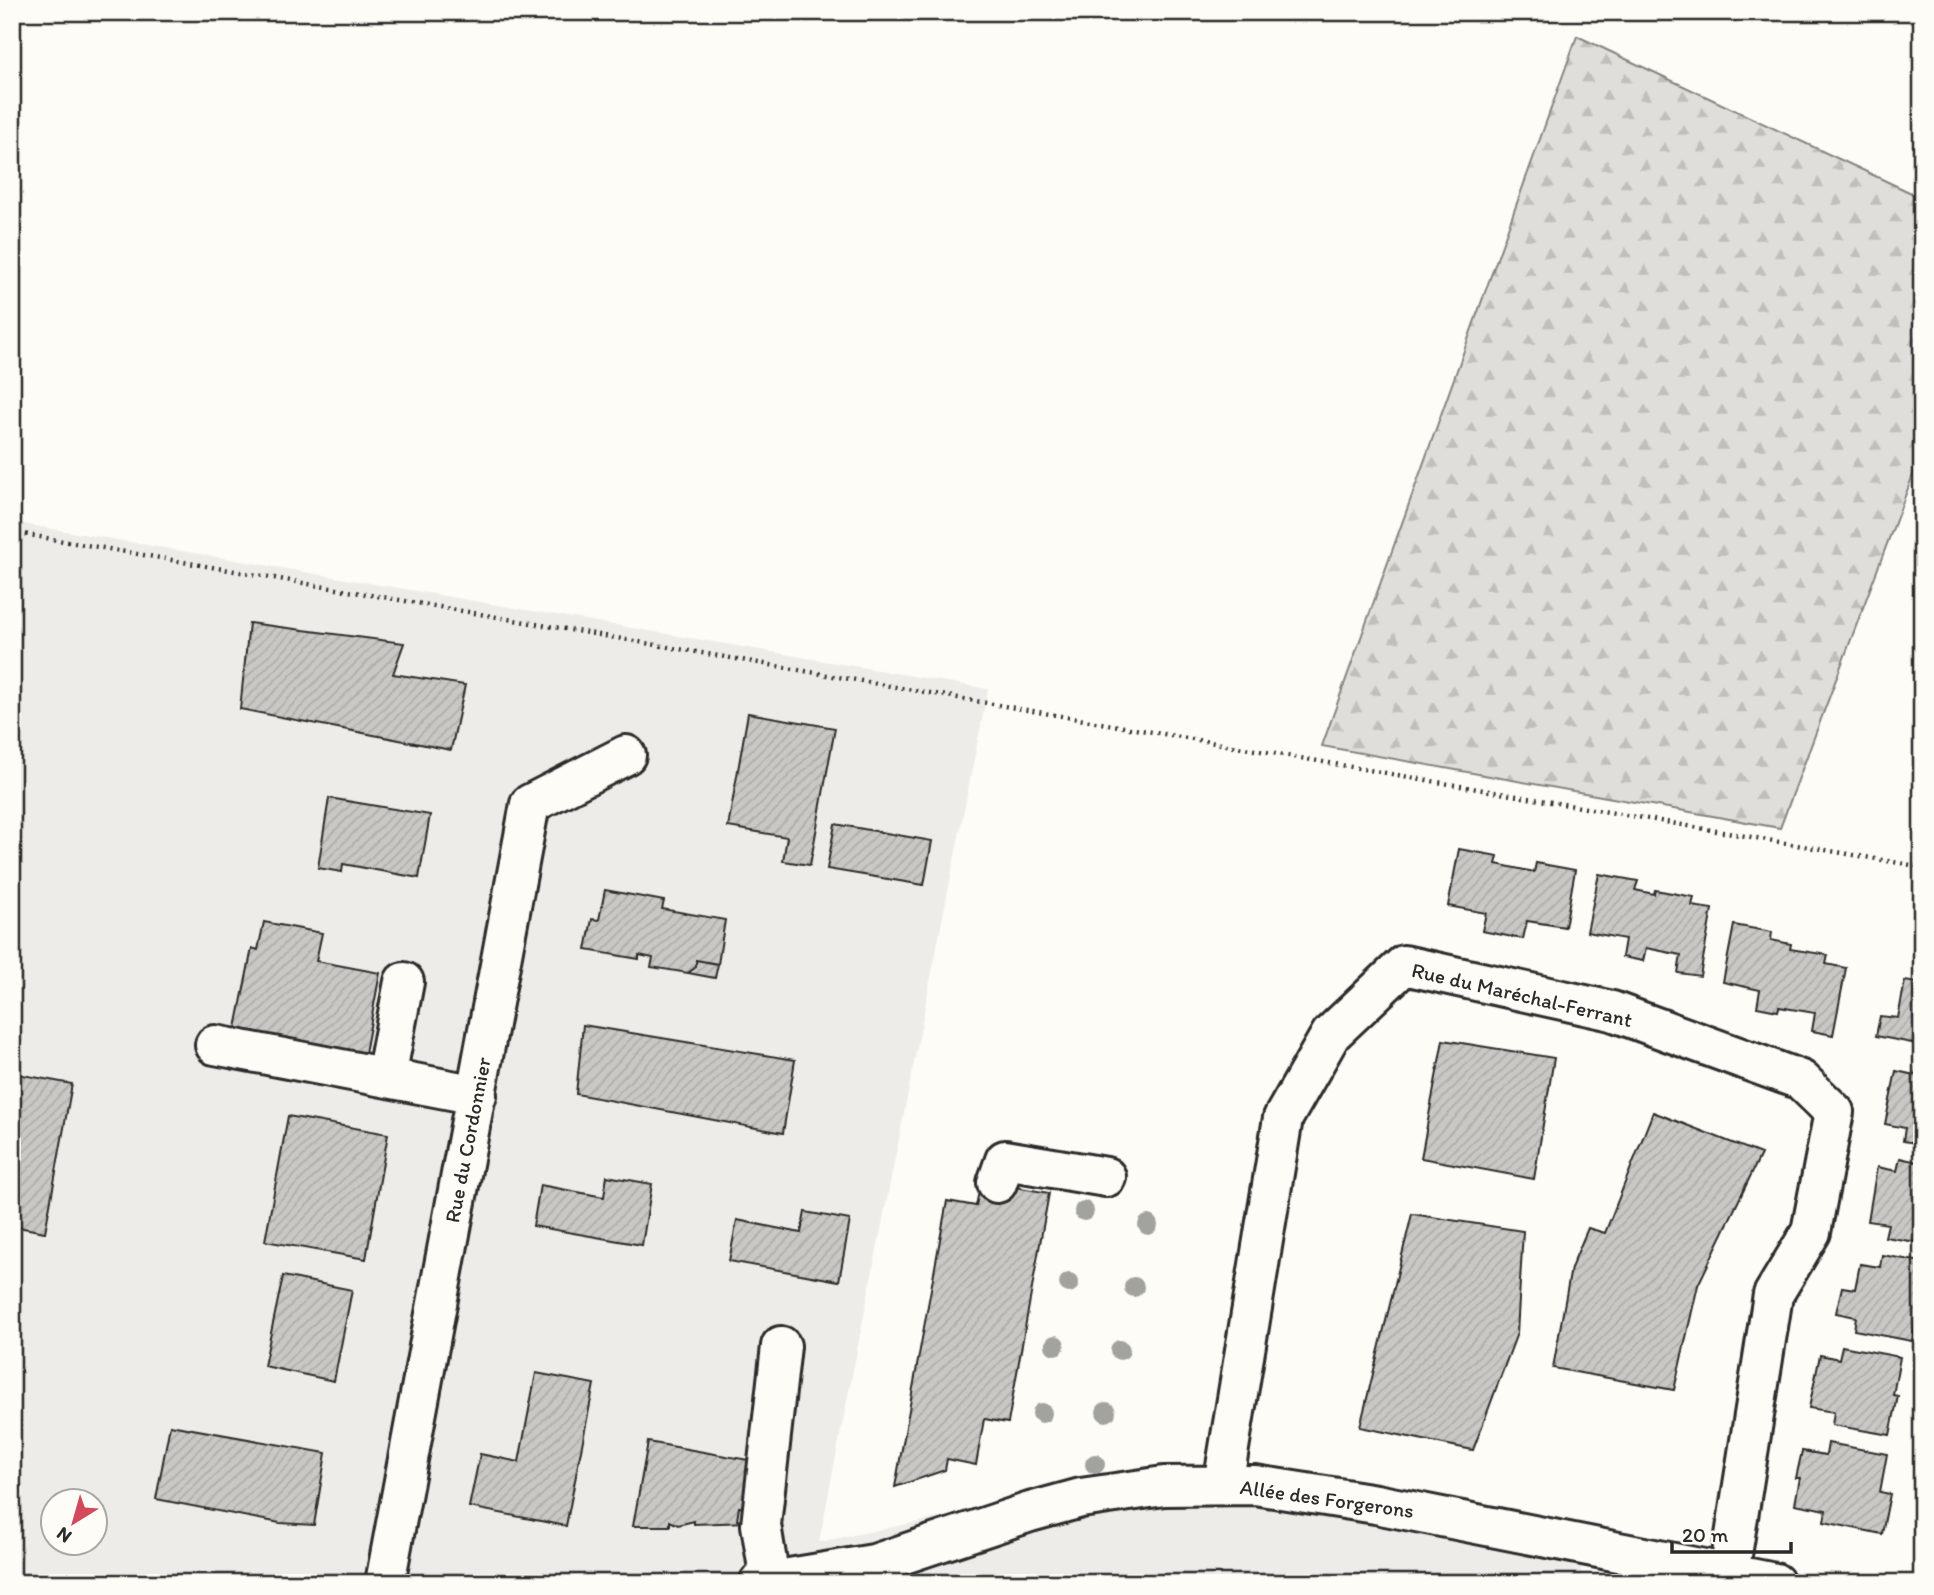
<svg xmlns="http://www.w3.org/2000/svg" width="1934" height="1595" font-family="Itim,sans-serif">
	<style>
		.built { fill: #edece8; fill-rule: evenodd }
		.forest { fill: url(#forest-firs); stroke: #858482; stroke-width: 2 }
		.building { fill: url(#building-hatch); stroke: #2b2b2b; stroke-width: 2 }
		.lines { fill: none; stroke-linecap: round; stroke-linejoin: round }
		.minor-casing { stroke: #2b2b2b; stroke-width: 44 }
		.path { stroke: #2b2b2b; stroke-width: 4.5; stroke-dasharray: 2 5; stroke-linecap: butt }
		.minor { stroke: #fdfcf7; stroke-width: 38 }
		.tree { fill: #a2a29f }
		.labels { text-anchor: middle; stroke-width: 5; stroke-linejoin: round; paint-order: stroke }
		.street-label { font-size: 21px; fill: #2b2b2b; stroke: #fdfcf7 }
	</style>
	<defs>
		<pattern id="forest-firs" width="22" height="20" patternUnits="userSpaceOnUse" patternTransform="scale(1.75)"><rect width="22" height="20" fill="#dfdeda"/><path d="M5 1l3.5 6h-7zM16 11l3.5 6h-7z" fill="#c0bfbb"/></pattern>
		<pattern id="building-hatch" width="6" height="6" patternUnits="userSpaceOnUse" patternTransform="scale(1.75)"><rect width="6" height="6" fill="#c9c8c4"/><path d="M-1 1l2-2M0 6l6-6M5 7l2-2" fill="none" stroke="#adaca9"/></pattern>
	</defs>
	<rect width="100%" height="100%" fill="#fdfcf7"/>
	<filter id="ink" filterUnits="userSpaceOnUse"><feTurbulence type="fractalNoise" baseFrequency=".0143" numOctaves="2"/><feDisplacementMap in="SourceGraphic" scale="14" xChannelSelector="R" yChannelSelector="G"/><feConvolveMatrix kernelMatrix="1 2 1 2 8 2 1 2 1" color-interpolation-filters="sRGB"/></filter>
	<g filter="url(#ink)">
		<path class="built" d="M12 522 988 689 819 1542 1211 1463 1581 1525V1583H12ZM52 1500H94V1542H52Z"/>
		<path class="forest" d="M1577 36 1922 198V451L1780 828 1322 746Z"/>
		<path class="building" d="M249 623 404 643 393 674 465 685 451 750 240 709Z
			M748 713 835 728 810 865 783 861 787 837 728 827Z
			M329 798 430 815 419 878 343 864 342 872 318 868Z
			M835 824 932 841 924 885 827 869Z
			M1459 849 1498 856 1496 864 1534 872 1536 863 1575 870 1565 927 1527 921 1523 939 1482 931 1486 913 1448 906Z
			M1599 874 1638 881 1635 890 1654 894 1655 890 1694 897 1692 906 1712 909 1700 976 1678 973 1681 955 1646 948 1643 961 1622 957 1625 939 1587 932Z
			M605 890 664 901 662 909 725 920 718 964 696 960V967L688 973 651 967 653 958 639 955V959L586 950 592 919 599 920Z
			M264 922 322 933 316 961 380 973 365 1053 236 1028 252 948 258 950Z
			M1734 925 1772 932 1771 940 1791 944 1790 949 1828 955 1826 964 1846 968 1833 1035 1812 1031 1815 1013 1779 1007 1778 1011 1757 1007 1760 990 1723 982Z
			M696 960 718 964 715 978 688 973 696 967Z
			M1905 981 1922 984V1045L1876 1036 1880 1016 1898 1018Z
			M583 1025 795 1060 783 1133 576 1094Z
			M1443 1040 1554 1058 1534 1179 1421 1158Z
			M1918 1062 1922 1063V1144L1903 1141 1905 1128 1885 1124 1896 1071 1915 1075Z
			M12 1073 72 1084 45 1232 12 1226Z
			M1653 1112 1761 1154 1698 1285 1674 1390 1553 1368 1571 1268 1588 1228 1605 1233Z
			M288 1116 388 1134 366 1259 265 1241Z
			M1900 1158 1922 1163V1243L1885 1237 1888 1224 1868 1221 1877 1167 1897 1171Z
			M607 1176 652 1184 642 1245 533 1226 540 1185 604 1197Z
			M981 1181 1049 1193 1008 1423 984 1419 976 1465 947 1459 945 1470 895 1487 947 1201 976 1206Z
			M805 1212 850 1220 839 1281 729 1261 737 1220 801 1233Z
			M1412 1214 1523 1231 1517 1333 1473 1450 1360 1427Z
			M1882 1255 1922 1262V1303L1920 1302 1912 1341 1854 1330 1856 1317 1836 1313 1842 1287 1855 1289 1860 1264 1880 1267Z
			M283 1276 352 1290 334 1381 264 1366Z
			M1842 1346 1900 1357 1893 1395 1898 1396 1890 1435 1832 1425 1834 1412 1809 1408 1820 1355 1839 1359Z
			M536 1373 594 1384 566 1526 469 1507 480 1454 519 1462Z
			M170 1425 326 1453 314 1525 280 1523 156 1499Z
			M648 1442 754 1461 745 1508 739 1507 737 1520 747 1522 694 1524V1521L678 1525 670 1521V1526H633Z
			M1828 1443 1887 1454 1880 1492 1890 1494 1882 1534 1824 1522 1826 1510 1795 1504 1800 1478H1796L1802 1451 1826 1455Z"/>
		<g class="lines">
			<g class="minor-casing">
				<path id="minor" d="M215 1045 477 1095
					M386 1077 404 982
					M997 1183 1005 1160 1106 1177
					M1223 1485 1283 1118 1331 1034 1404 965 1612 1011 1801 1080 1834 1112 1811 1232 1773 1295 1729 1574
					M770 1581 761 1525 781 1346
					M385 1583 530 804 626 755
					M759 1583 874 1564 1030 1512 1081 1498 1164 1486 1255 1485 1376 1504 1775 1583"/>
			</g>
			<path class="path" d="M12 532 1922 867"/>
			<use href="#minor" class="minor"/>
		</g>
		<g class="tree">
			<circle cx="1084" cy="1211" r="10"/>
			<circle cx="1148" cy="1225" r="10"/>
			<circle cx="1069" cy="1283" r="10"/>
			<circle cx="1134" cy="1287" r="10"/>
			<circle cx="1055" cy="1345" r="10"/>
			<circle cx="1120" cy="1350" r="10"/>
			<circle cx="1106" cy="1412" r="10"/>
			<circle cx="1042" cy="1413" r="10"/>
			<circle cx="1095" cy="1464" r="10"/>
		</g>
	</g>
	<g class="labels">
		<g class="street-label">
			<text transform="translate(1522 995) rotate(13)" y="7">Rue du Maréchal-Ferrant</text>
			<text transform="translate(468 1140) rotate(-79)" y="7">Rue du Cordonnier</text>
			<text transform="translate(1327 1499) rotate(8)" y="7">Allée des Forgerons</text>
		</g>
	</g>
	<rect width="1934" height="1595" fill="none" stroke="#fdfcf7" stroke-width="42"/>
	<rect x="21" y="21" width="1892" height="1553" fill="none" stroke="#2b2b2b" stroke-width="2.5" filter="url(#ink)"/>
	<g transform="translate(74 1522) rotate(217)"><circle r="33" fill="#fdfcf7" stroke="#a9a8a5" stroke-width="2"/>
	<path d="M0-5L12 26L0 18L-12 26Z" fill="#d1495b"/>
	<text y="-10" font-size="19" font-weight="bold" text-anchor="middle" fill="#2b2b2b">N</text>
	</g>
	<path d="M1672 1542v10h119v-10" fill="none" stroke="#2b2b2b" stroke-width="3.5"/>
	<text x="1682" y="1542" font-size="21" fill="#2b2b2b" stroke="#fdfcf7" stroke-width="5" paint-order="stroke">20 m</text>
</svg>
